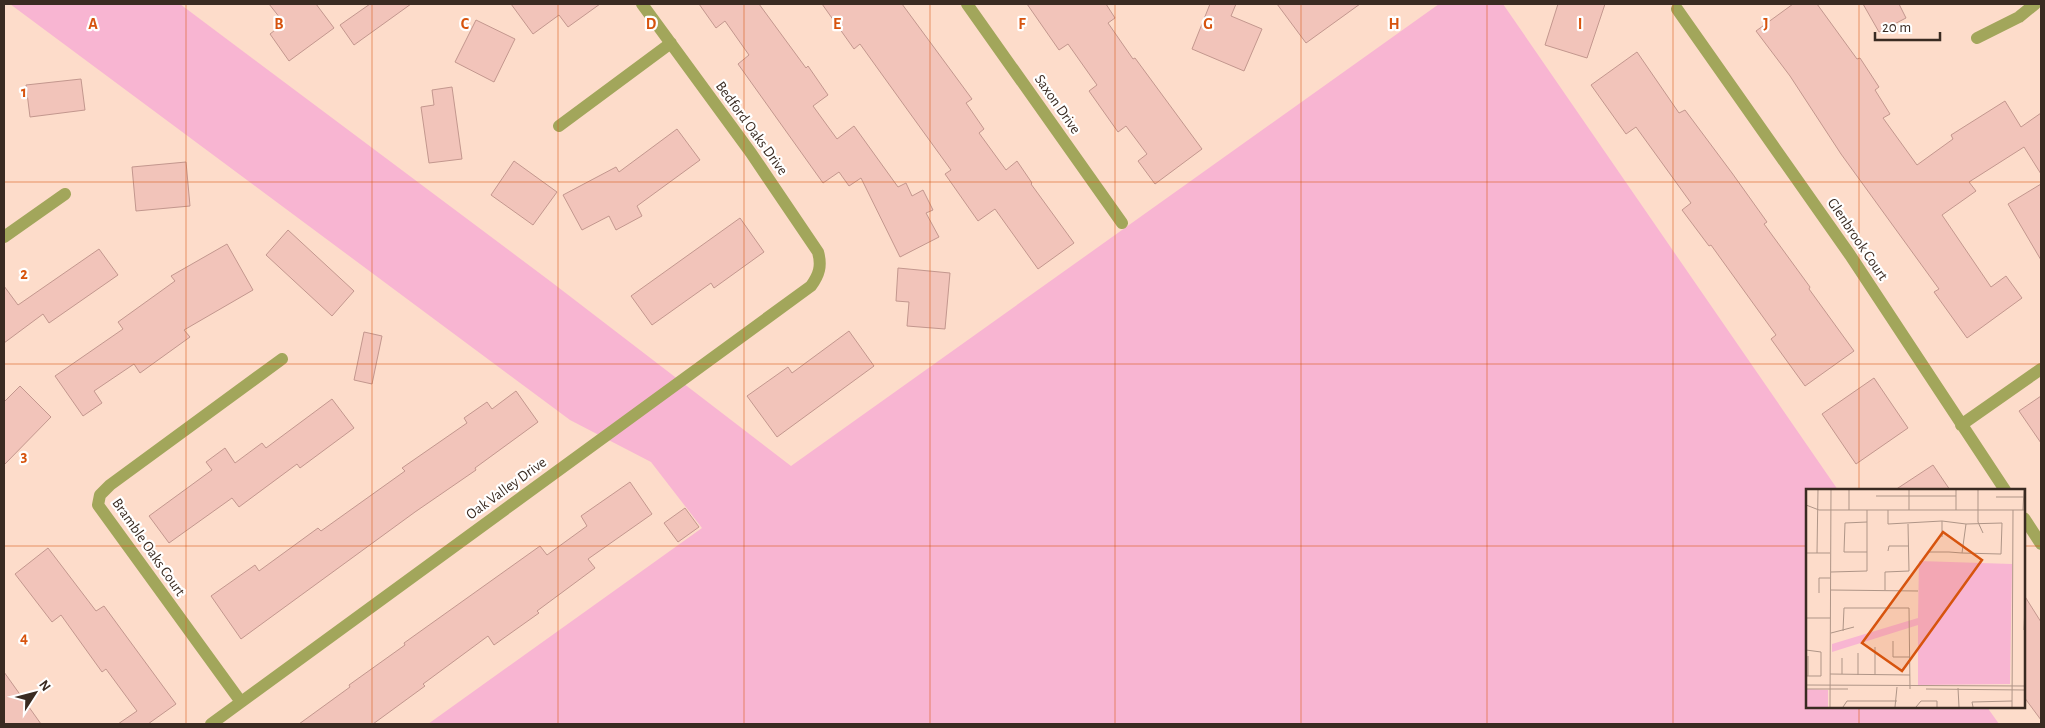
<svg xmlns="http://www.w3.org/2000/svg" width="2045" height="728" font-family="'Alegreya Sans',sans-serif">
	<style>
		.green { fill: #f8b5d2 }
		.building { fill: #f2c4ba; stroke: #c3978e }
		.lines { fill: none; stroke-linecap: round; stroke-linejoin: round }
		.minor { stroke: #a2a65b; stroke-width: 12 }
		.grid { fill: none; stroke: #d7540e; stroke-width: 1; stroke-opacity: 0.55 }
		.labels { text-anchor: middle; stroke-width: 4.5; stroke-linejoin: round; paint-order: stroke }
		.street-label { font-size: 15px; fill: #3a2b22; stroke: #fff }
		.inset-road { fill: none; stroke: #af9587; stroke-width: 1 }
		.view { fill: #d7540e; fill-opacity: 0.15; stroke: #d7540e; stroke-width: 2.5 }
		.inset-edge { fill: none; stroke: #3a2b22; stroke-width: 2.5 }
		.grid-label { font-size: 16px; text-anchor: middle; font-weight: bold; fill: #d7540e; stroke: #fff; stroke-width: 4.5; stroke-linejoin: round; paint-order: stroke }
	</style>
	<rect width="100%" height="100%" fill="#fddcca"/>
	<path class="green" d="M10 4H180L550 281 791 466 1439 4H1503L1838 490H1808V707H1987L1999 724H428L702 528 651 462 570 420Z"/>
	<path class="building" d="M269 4H316L334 28 289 61 270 34 284 23Z
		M370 4H411L354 45 340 25Z
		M511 4H600L568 27 559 15 533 34Z
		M699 4H759L806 68 808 66 828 95 813 106 837 139 854 126 898 187 906 183 912 196 923 190 933 210 926 213 939 237 900 257 861 178 849 186 839 172 823 183 738 64 749 55 725 21 716 28Z
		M822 4H902L972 99 966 103 984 129 979 133 1006 170 1017 161 1032 183 1031 184 1074 243 1038 269 995 209 978 221 945 174 951 170 909 112 860 44 854 49Z
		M1027 4H1106L1115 18 1108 23 1133 59 1135 58 1202 149 1155 184 1138 161 1147 154 1126 126 1118 132 1089 91 1097 85 1068 44 1059 50Z
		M1210 4H1236L1231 16 1262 29 1244 71 1192 49Z
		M1277 4H1360L1306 43Z
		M1558 4H1605L1587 58 1545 45Z
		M1793 4H1817L1857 59 1860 58 1879 87 1875 90 1890 114 1883 118 1917 165 1953 139 1951 135 2005 101 2021 127 2041 113V174L2024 147 1969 182 1976 191 1942 215 1991 287 2006 276 2022 298 1967 338 1934 292 1939 289 1841 154 1790 76 1756 31Z
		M1863 4H1899L1906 18 1879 32Z
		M476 20 515 39 494 82 455 62Z
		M1637 52 1679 113 1685 110 1732 173 1767 222 1764 224 1810 287 1809 289 1854 351 1805 386 1771 339 1776 335 1711 245 1709 246 1682 210 1691 203 1636 127 1626 134 1591 85Z
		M81 79 85 110 30 117 26 85Z
		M452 87 462 159 429 163 421 107 434 105 432 90Z
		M677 129 700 160 637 206 642 216 616 230 609 216 582 230 563 195 616 167 619 172Z
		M514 161 557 192 533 225 491 195Z
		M186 162 190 206 136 211 132 167Z
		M2041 184V260L2008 204Z
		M740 218 764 252 714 288 711 283 652 325 631 296Z
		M288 230 354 291 332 316 266 255Z
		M227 244 253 290 184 330 190 337 140 373 134 364 94 391 102 403 83 416 55 376 123 329 118 322 175 281 171 276Z
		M99 249 118 275 49 323 43 314 4 343V286L18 305Z
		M898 268 950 273 945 329 907 326 909 302 896 301Z
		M849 331 874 366 777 437 747 396 788 367 792 373Z
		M364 332 382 336 372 384 354 380Z
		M1874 378 1908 428 1856 464 1822 414Z
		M20 386 51 417 4 465V402Z
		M516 391 538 422 475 468 476 470 415 512 241 639 211 596 255 565 259 571 318 528 321 531 405 471 402 468 467 423 464 418 487 402 492 409Z
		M2041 396V443L2019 411Z
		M332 399 354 428 300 468 297 464 239 507 232 498 169 543 149 516 212 470 206 462 225 448 235 463 262 443 266 448Z
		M1933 465 1950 490H1895Z
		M630 482 652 514 588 559 595 568 537 611 539 613 494 645 488 636 423 684 425 686 373 724H299L350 687 349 685 405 645 404 643 540 546 547 555 587 526 581 516Z
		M685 508 699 527 678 542 664 523Z
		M48 548 96 611 104 606 176 704 148 724H118L137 711 106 669 102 672 61 615 52 622 15 574Z
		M2024 595 2041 622V720L2024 697Z
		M4 672 41 724H4Z"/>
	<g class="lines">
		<path class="minor" d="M967 4 1122 223
			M1677 9 1850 255 2005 490
			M1977 38 2019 17 2035 4
			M559 126 671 43
			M4 237 65 194
			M1961 425 2041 369
			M2024 518 2041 544
			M241 702 98 505 100 495 110 485 282 359
			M211 724 811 286C819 275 822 266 818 252L751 153 642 4"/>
	</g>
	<path class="grid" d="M186 4V724M372 4V724M558 4V724M744 4V724M930 4V724M1115 4V724M1301 4V724M1487 4V724M1673 4V724M1859 4V490M4 182H2041M4 364H2041M4 546H1808M2024 546H2041M1859 707V724"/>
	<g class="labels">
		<g class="street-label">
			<text transform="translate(1058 104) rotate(55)" y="5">Saxon Drive</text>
			<text transform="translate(752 128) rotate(54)" y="5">Bedford Oaks Drive</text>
			<text transform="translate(1858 239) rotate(56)" y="5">Glenbrook Court</text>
			<text transform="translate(506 488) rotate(-36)" y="5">Oak Valley Drive</text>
			<text transform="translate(149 547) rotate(55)" y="5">Bramble Oaks Court</text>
		</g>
	</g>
	<g transform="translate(1806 489)">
		<rect width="219" height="219" fill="#fddcca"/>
		<path d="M113 72 206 75 204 195 112 196V136L26 163V155L112 129ZM0 200 22 201V218H0Z" fill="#f8b5d2"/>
		<path class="inset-road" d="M43 0V21M150 0V21M172 0V33L177 44M70 7H150M190 8H219M0 16 13 21H219M82 21V35L136 32 160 35M103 21V0M217 21 218 0M136 32V48M61 33 39 34 38 63H61M82 62 83 57H103M123 63H143L156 64 194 65H195L196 34 160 35 156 64M0 64H24M11 64 12 0M25 83 61 82V21M25 101 112 102M79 101V83L103 82 102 35M13 104V89H24M0 129H24M218 141 219 116M37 142 38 119H103L104 200M25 144 48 138M87 152V168H104M0 161 15 163V187H0M24 185 104 186M36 185V169M52 186V164M69 186V158M2 187V167M0 196 219 197M152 199 153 218M0 200H42M120 200 219 201M24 218 25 0M37 218 41 212H91M89 218 91 198M110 218 115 212H131V218M167 218 166 213 206 212M206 218 207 21"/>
		<path class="view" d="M137 43 176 71 96 182 56 154Z"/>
		<rect width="219" height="219" class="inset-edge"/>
	</g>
	<g class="grid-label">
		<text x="93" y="29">A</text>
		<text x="279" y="29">B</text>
		<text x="465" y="29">C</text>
		<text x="651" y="29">D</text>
		<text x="837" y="29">E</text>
		<text x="1022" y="29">F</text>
		<text x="1208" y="29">G</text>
		<text x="1394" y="29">H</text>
		<text x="1580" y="29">I</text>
		<text x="1766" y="29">J</text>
		<text x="24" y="97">1</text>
		<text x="24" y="279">2</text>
		<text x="24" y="461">3</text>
		<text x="24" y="643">4</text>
	</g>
	<rect width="2045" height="728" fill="none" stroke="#3a2b22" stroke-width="10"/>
	<g transform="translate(35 693) rotate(54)" stroke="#ffffff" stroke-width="4" paint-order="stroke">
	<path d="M0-4L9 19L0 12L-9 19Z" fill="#3a2b22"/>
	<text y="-8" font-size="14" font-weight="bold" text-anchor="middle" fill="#3a2b22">N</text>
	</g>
	<path d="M1875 32v8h65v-8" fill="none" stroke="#3a2b22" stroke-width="2.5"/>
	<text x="1882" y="32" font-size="15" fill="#3a2b22" stroke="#ffffff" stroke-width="4" paint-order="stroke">20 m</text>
</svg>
